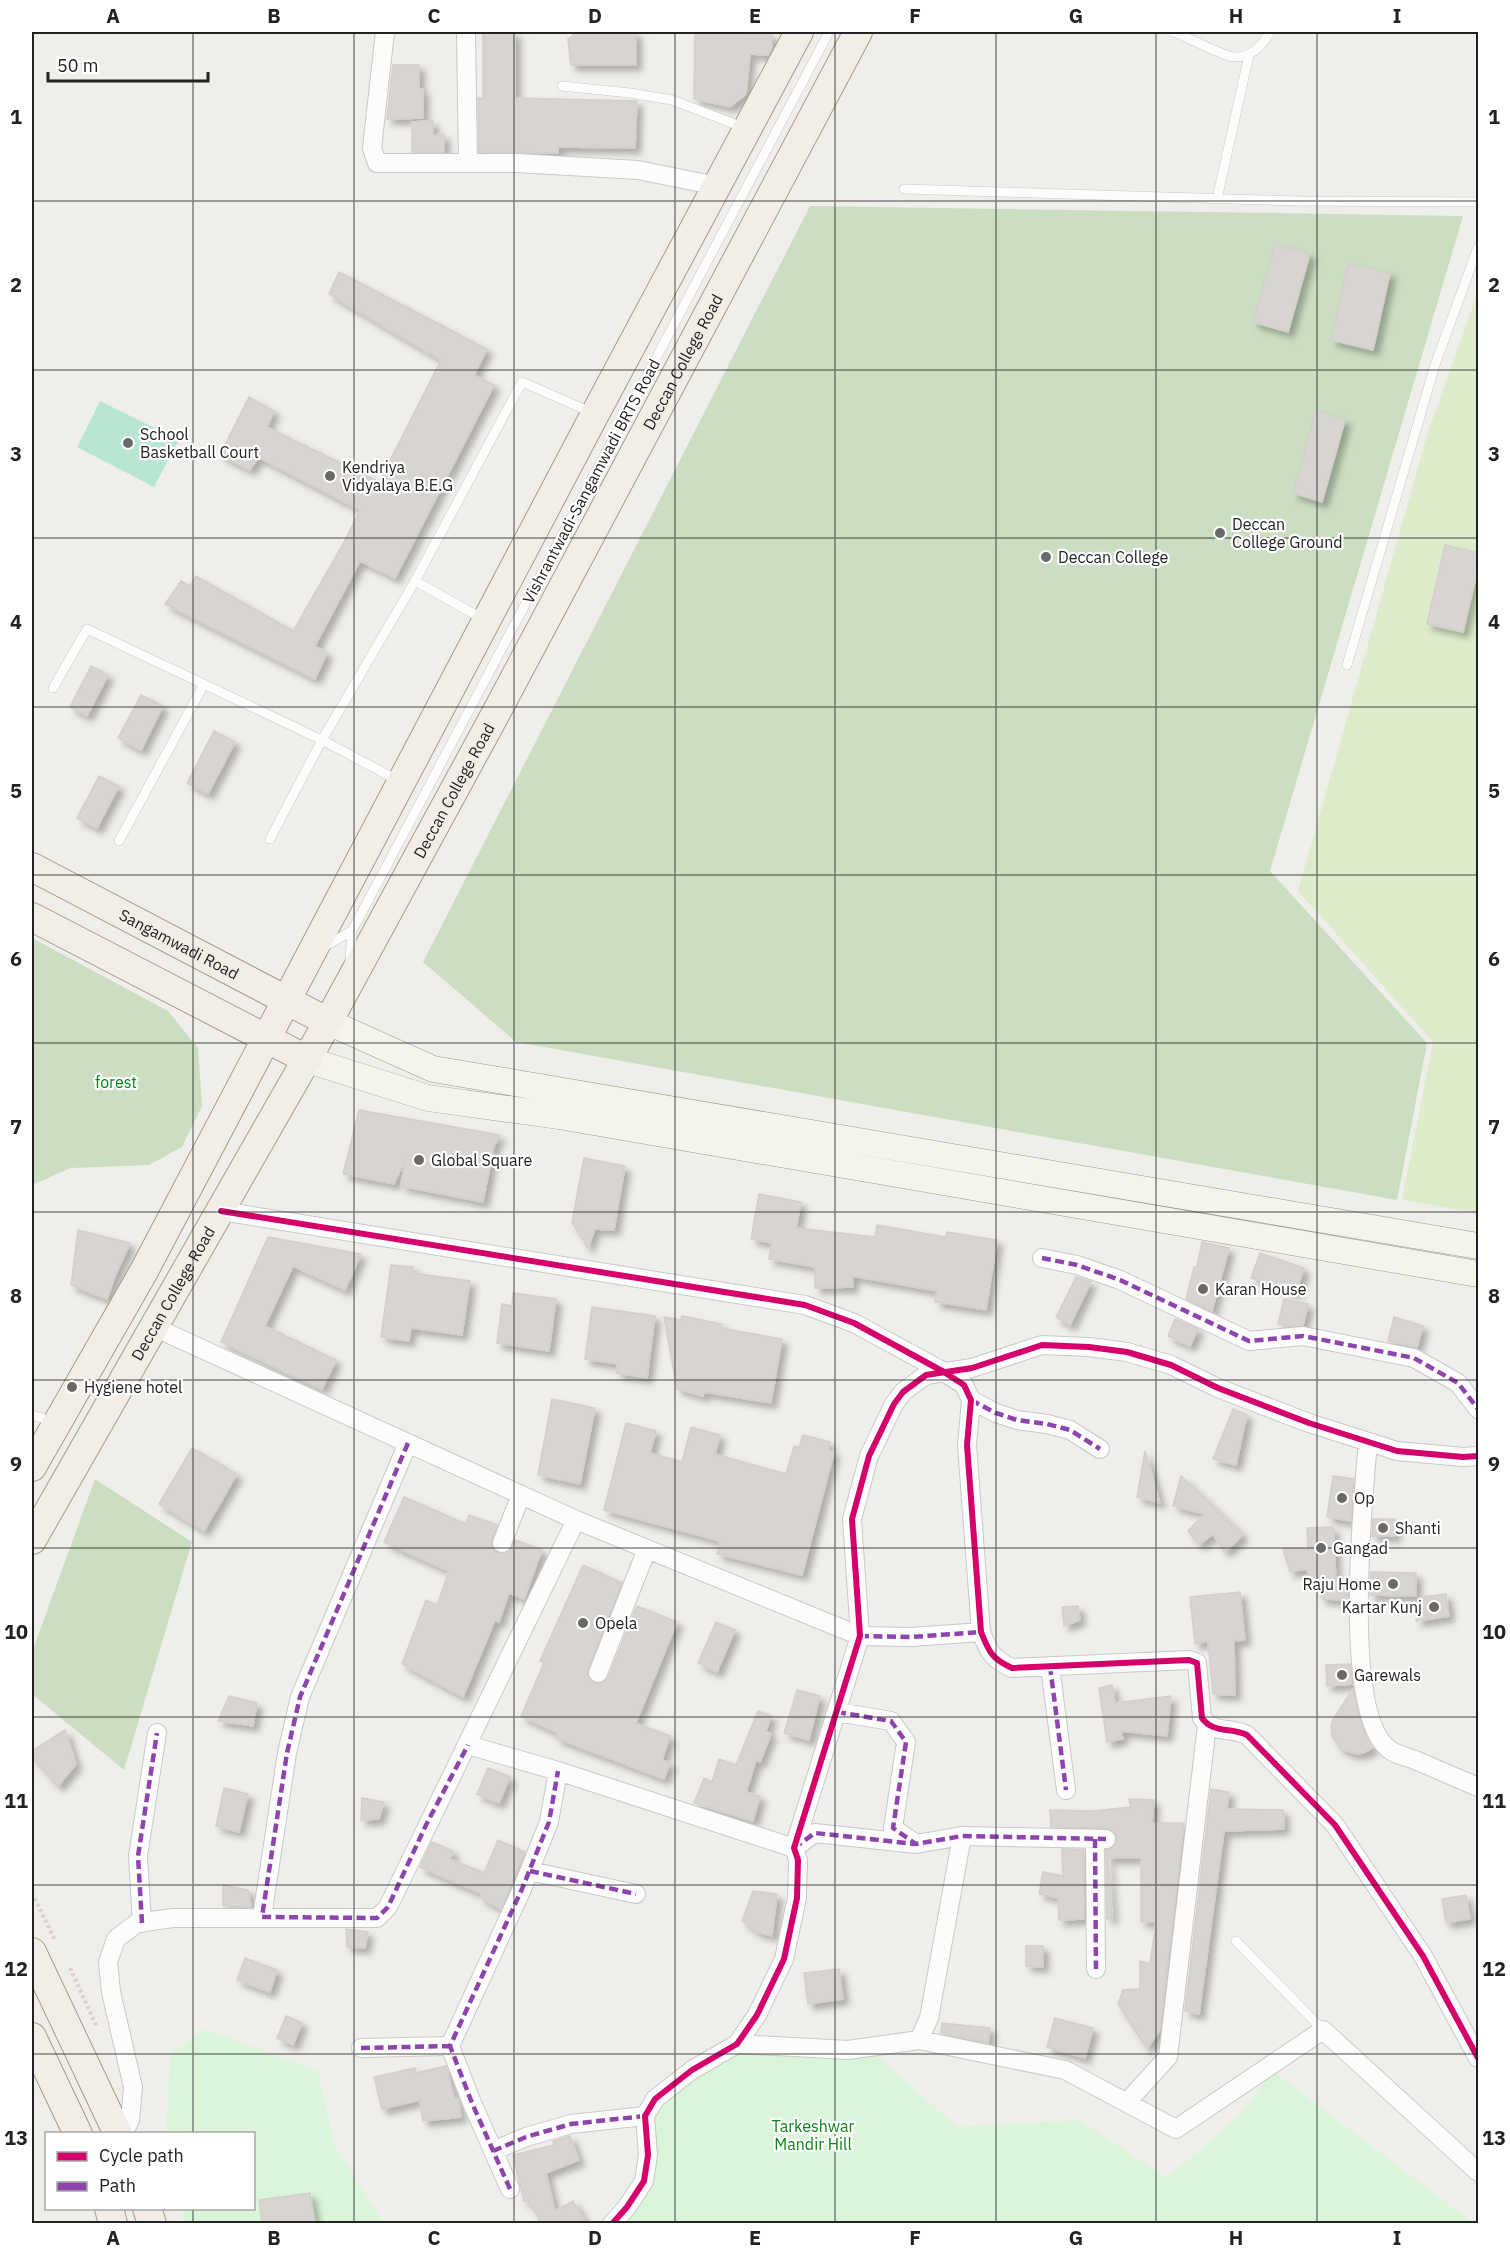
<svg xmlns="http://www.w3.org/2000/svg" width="1510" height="2255" font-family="'IBM Plex Sans',sans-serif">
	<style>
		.grass { fill: #ddeccb }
		.forest { fill: #cbdec1 }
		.park { fill: #daf5da }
		.pitch { fill: #b7e6d2 }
		.building { fill: #d7d4d2; stroke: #d3d0cc; stroke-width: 1.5; filter: url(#shadow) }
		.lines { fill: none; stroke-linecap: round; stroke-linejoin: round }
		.lane-casing { stroke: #c9c8c7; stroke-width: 10 }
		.street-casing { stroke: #c9c8c7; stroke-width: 20 }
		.secondary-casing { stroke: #999a82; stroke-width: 27 }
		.primary-casing { stroke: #a79c86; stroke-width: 30 }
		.path { stroke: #dccecd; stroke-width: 4; stroke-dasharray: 3 3; stroke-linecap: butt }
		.lane { stroke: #fdfcfc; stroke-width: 9 }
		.street { stroke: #fdfcfc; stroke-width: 18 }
		.secondary { stroke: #f4f4ed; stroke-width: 26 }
		.primary { stroke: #f3ede7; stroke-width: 28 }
		.quiet { stroke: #8e44ad; stroke-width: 4.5; stroke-dasharray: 9 4.5; stroke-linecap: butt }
		.cycleway-casing { stroke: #fff; stroke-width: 10 }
		.cycleway { stroke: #d6006c; stroke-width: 6 }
		.grid { fill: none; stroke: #222; stroke-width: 1.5; stroke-opacity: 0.55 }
		.poi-dot { fill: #6a6968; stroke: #fff; stroke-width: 2 }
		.labels { text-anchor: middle; stroke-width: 4.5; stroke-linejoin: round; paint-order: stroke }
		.street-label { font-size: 16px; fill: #222; stroke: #fff }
		.poi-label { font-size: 16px; fill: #222; stroke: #fff; text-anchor: start }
		.park-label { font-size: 16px; fill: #0c8416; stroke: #fff }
		.neatline { fill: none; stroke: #222; stroke-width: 2 }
		.grid-label { font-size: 20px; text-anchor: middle; font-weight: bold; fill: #222 }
	</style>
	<defs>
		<filter id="shadow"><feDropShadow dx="5.5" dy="5.5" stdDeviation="3" flood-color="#0004"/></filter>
	</defs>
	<rect width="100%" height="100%" fill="#f0eeeb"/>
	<path class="grass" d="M1478 292V1213L1402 1200 1433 1042 1298 891 1429 429Z"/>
	<path class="forest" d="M810 206 1463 216 1270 871 1427 1043 1397 1200 516 1042 423 962Z
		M32 938 168 1011 198 1048 202 1106 182 1147 149 1165 71 1168 32 1185Z
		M95 1479 192 1542 124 1770 32 1694V1652Z"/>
	<path class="park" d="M204 2029 318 2071 334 2144 384 2223H186L182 2209 254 2208V2134H166L170 2055Z
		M748 2044 867 2047 957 2127 1079 2120 1167 2178 1240 2115 1273 2071 1473 2223 596 2224 644 2181 655 2099Z"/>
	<path class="pitch" d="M100 401 179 440 154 487 77 447Z"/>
	<path class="building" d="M483 32H515V98L637 101 635 148 558 147V153L479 152 478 98H483Z
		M577 32H636V65H571L568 39Z
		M695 32 772 34V47L768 55 750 54 746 94 730 107 694 99Z
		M393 65H419V89H423V118L387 119Z
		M433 121V135L444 134V152H412V122Z
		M1275 244 1310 254 1288 332 1253 322Z
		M1348 264 1390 273 1373 350 1331 340Z
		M339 272 487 349 474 375 494 385 395 578 360 561 315 646 327 653 315 679 165 604 181 581 190 586 196 576 293 631 344 542 360 510 258 457 250 470 220 455 249 397 274 411 267 427 379 482 441 360 329 294Z
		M1316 411 1345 420 1322 502 1293 493Z
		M1445 545 1479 553V564L1463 632 1427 624Z
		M91 666 108 675 87 716 70 707Z
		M141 695 163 706 141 750 118 738Z
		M214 731 235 742 208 794 187 783Z
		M99 776 119 786 97 828 77 818Z
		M359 1110 500 1135 494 1146 483 1202 401 1186 405 1160 394 1184 343 1174Z
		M584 1158 625 1166 614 1230 595 1229 588 1248 572 1222Z
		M759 1194 801 1202 796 1228 875 1237 877 1225 946 1237 947 1232 997 1240 986 1310 935 1302 937 1291 852 1276 853 1287 815 1288V1267L769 1259 772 1243 751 1239Z
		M78 1230 130 1243 115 1276 107 1299 71 1285Z
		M268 1237 361 1254 345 1290 293 1266 265 1326 336 1360 322 1389 221 1342Z
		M1202 1242 1229 1248 1212 1311 1186 1299 1194 1267H1197Z
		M1260 1253 1304 1268 1296 1293 1251 1278Z
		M391 1265 413 1267 412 1273 470 1281 462 1335 411 1328 409 1341 381 1337Z
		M1076 1277 1091 1282 1070 1325 1056 1317Z
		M513 1293 556 1299 549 1351 497 1343 502 1304 512 1306Z
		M1284 1299 1308 1304 1303 1325 1288 1326 1278 1324Z
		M592 1307 655 1316 647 1378 616 1373 618 1364 585 1359Z
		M682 1316 722 1324 721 1328 782 1339 771 1403 704 1392 703 1396 677 1389 664 1317 681 1320Z
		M1394 1317 1423 1326 1417 1347 1388 1341Z
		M1175 1319 1198 1329 1190 1346 1168 1336Z
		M552 1399 595 1408 580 1484 538 1475Z
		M1233 1409 1247 1415 1236 1465 1213 1459Z
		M626 1423 656 1431 650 1453 682 1462 691 1427 720 1435 715 1454 786 1474 794 1446 799 1447 803 1435 830 1442 828 1450 834 1452 802 1575 717 1554 720 1541 604 1510Z
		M192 1448 237 1474 204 1531 159 1504Z
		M1145 1451 1160 1503 1137 1497Z
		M1181 1476 1243 1535 1225 1552 1213 1534 1199 1545 1188 1531 1204 1514 1173 1506Z
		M1333 1476 1354 1479 1351 1521 1327 1517Z
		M404 1497 466 1524 469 1515 497 1525 491 1544 494 1550 498 1554 509 1551 515 1540 542 1550 524 1599 509 1593 499 1622 495 1620 463 1697 402 1664 426 1600 437 1605 449 1571 384 1542Z
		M1373 1519H1395V1536H1372Z
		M1333 1527 1336 1581 1348 1582V1600L1323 1599 1306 1569 1290 1572 1283 1549H1308L1307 1528Z
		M583 1565 622 1583 588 1669 587 1675 593 1683 600 1684 608 1678 637 1606 677 1622 636 1723 670 1736 662 1760 670 1763 664 1779 556 1738 558 1733 521 1716 544 1663 540 1661Z
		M1371 1572 1416 1573V1596L1370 1595Z
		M1240 1592 1245 1640 1234 1641 1235 1695 1213 1694 1208 1641 1195 1644 1190 1597Z
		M1446 1594 1449 1616 1416 1621 1423 1597Z
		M1078 1606 1080 1620 1064 1626 1062 1607Z
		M716 1622 735 1630 717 1672 698 1663Z
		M1350 1664 1353 1684 1327 1686 1326 1665Z
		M1112 1685 1115 1703 1171 1696 1167 1736 1121 1731 1123 1739 1107 1742 1099 1688Z
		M1353 1689 1364 1732 1374 1747 1363 1753 1356 1754 1341 1749 1332 1736 1331 1727 1333 1719Z
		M797 1690 820 1696 809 1740 784 1733Z
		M229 1696 257 1703 253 1726 218 1721Z
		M758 1711 771 1716 766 1731 771 1734 760 1762 756 1760 746 1792 760 1796 753 1821 694 1803 704 1778 712 1782 719 1759 736 1765Z
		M65 1730 76 1764 58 1786 32 1757V1751Z
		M488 1768 510 1777 499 1803 477 1794Z
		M224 1788 248 1794 239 1832 216 1826Z
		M1211 1789 1229 1792 1227 1809 1283 1810 1284 1829 1224 1831 1199 2014 1185 2011Z
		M362 1798 384 1802 379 1819 361 1820Z
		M1129 1799 1154 1800 1152 1823H1184L1160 2030 1147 2049 1118 2004 1123 1990 1140 1989V1961L1150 1964 1156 1922H1141V1858H1108L1112 1918 1107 1919 1106 1850 1116 1844V1834L1112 1830 1106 1828 1051 1827 1050 1810 1094 1811 1131 1807Z
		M498 1840 525 1852 501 1909 480 1898 482 1894 420 1867 432 1842 453 1851 450 1859 484 1873Z
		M1062 1849 1084 1850V1919L1059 1920 1058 1898 1039 1894 1043 1872 1063 1876Z
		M223 1885 248 1890 251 1907 223 1906Z
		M753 1891 777 1894 772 1936 758 1932 742 1921Z
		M1466 1895 1470 1919 1446 1923 1442 1899Z
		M346 1929 368 1932 365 1948 347 1947Z
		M1026 1946H1043V1967L1026 1966Z
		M245 1958 277 1970 270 1992 237 1980Z
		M839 1969 843 1999 808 2004 804 1973Z
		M286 2016 302 2023 293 2045 277 2038Z
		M1055 2018 1093 2028 1085 2058 1047 2047Z
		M942 2023 990 2028 988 2043 941 2033Z
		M446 2066 454 2098 458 2099 461 2117 423 2121 420 2100 382 2109 374 2077 415 2068 416 2073Z
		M570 2136 579 2160 546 2173 555 2211 573 2201 586 2223H534L540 2220 528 2200 524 2201 513 2155 554 2145 553 2141Z
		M310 2193 315 2223H262L259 2200Z"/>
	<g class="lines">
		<g class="lane-casing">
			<path id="lane" d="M1174 32C1185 36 1225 57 1234 57 1251 58 1263 45 1270 32
				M562 86 630 93 672 100 745 128
				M904 189 1298 201 1478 202
				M1217 199 1249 55
				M415 581 483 619
				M1347 665 1435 365 1478 247
				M53 688 87 629 322 740 415 581 522 382 593 413
				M270 839 322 740 399 781
				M119 841 204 684
				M323 947 352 931
				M350 960 352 931 829 32
				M32 1415 55 1422
				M1236 1941 1323 2030"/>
		</g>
		<g class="street-casing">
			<path id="street" d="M385 32 372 148 377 163H517L638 170 717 186
				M466 32 468 163
				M221 1211 805 1305 854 1323 944 1372 964 1385 971 1400 967 1445 981 1632C989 1652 992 1659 1012 1668L1189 1660 1197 1663 1202 1718C1213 1734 1232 1727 1247 1735L1335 1825 1423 1956 1478 2058
				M1042 1258 1077 1265 1120 1280 1249 1341 1303 1336 1414 1358 1458 1383 1478 1409
				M154 1327 576 1520 860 1636 911 1637 981 1632
				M971 1400 996 1413 1017 1420 1047 1424 1070 1430 1100 1449
				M1368 1442C1363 1499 1341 1716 1390 1750 1397 1755 1407 1757 1415 1760 1436 1769 1457 1778 1478 1787
				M502 1543 521 1495
				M1050 1666 1066 1790
				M598 1673 647 1549
				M837 1712 891 1721 906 1742 893 1828 916 1844 962 1836 1106 1839
				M468 1745 558 1771 794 1848
				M1095 1839 1096 1969
				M794 1848 815 1833 916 1844
				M530 1871 636 1894
				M262 1917 287 1753 300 1697 408 1443
				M142 1923 138 1856 157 1733
				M919 2040 929 2018 962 1836
				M737 2044 848 2050 919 2040 1065 2070 1176 2129 1323 2030 1478 2172
				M361 2048 450 2046
				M1127 2102 1168 2057 1207 1725
				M123 2134 130 2120 133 2087 111 1992 108 1962 116 1939 137 1923 173 1918H377L388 1907 576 1520
				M493 2151 526 2137 571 2124 645 2116
				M510 2189 472 2103 450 2046 522 1889 549 1822 558 1771
				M612 2224 627 2207 644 2181 648 2155 645 2116 655 2099 692 2070 737 2044 757 2015 784 1959 797 1898 798 1860 794 1848 860 1636 852 1519 869 1456 894 1404 903 1392 926 1375 972 1368 1042 1345 1089 1347 1127 1352 1171 1365 1218 1388 1309 1423 1397 1451 1463 1457 1478 1456"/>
		</g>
		<g class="secondary-casing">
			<path id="secondary" d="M328 1022 433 1069 1478 1246
				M308 1060 428 1098 559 1116 1478 1274"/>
		</g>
		<g class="primary-casing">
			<g id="primary">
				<path id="s1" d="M32 867 328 1022"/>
				<path d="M32 917 308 1060"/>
				<path d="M32 1467 144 1271 595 414 799 32"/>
				<path id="s2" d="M32 1540 328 1022 496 713 858 32"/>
				<path d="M32 1952 118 2134"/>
				<path d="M32 2037 78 2134"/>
				<path d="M109 2208 113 2224"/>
				<path d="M147 2208 152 2224"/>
			</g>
		</g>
		<path class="path" d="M32 1893 55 1940
			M70 1968 97 2027"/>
		<use href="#lane" class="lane"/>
		<use href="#street" class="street"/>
		<use href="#secondary" class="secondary"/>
		<use href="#primary" class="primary"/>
		<path class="quiet" d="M1042 1258 1077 1265 1120 1280 1249 1341 1303 1336 1414 1358 1458 1383 1478 1409
			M971 1400 996 1413 1017 1420 1047 1424 1070 1430 1100 1449
			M408 1443 300 1697 287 1753 262 1917 377 1918 388 1907 426 1825 468 1745
			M860 1636 911 1637 981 1632
			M1050 1666 1066 1790
			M837 1712 891 1721 906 1742 893 1828 916 1844 962 1836 1106 1839
			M1095 1839 1096 1969
			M794 1848 815 1833 915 1844
			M530 1871 636 1894
			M142 1923 138 1856 157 1733
			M361 2048 450 2046
			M493 2151 526 2137 571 2124 645 2116
			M510 2189 472 2103 450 2046 522 1889 549 1822 558 1771"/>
		<g class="cycleway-casing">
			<path id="cycleway" d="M221 1211 805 1305 854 1323 944 1372 964 1385 971 1400 967 1445 981 1632C989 1652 992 1659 1012 1668L1189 1660 1197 1663 1202 1718C1213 1734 1232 1727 1247 1735L1335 1825 1423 1956 1478 2058
				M612 2224 627 2207 644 2181 648 2155 645 2116 655 2099 692 2070 737 2044 757 2015 784 1959 797 1898 798 1860 794 1848 860 1636 852 1519 869 1456 894 1404 903 1392 926 1375 972 1368 1042 1345 1089 1347 1127 1352 1171 1365 1218 1388 1309 1423 1397 1451 1463 1457 1478 1456"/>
		</g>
		<use href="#cycleway" class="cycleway"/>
	</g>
	<path class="grid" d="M193 32V2134M354 32V2224M514 32V2224M675 32V2224M835 32V2224M996 32V2224M1156 32V2224M1317 32V2224M32 201H1478M32 370H1478M32 538H1478M32 707H1478M32 875H1478M32 1043H1478M32 1212H1478M32 1380H1478M32 1548H1478M32 1717H1478M32 1885H1478M32 2054H1478M193 2208V2224"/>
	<g class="poi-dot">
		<circle cx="128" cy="443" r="6"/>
		<circle cx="330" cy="476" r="6"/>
		<circle cx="1220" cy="533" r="6"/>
		<circle cx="1046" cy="557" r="6"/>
		<circle cx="419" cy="1160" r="6"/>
		<circle cx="1203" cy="1289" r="6"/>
		<circle cx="72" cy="1387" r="6"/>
		<circle cx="1342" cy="1498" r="6"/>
		<circle cx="1383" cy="1528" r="6"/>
		<circle cx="1321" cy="1548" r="6"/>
		<circle cx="1393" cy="1584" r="6"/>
		<circle cx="1434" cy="1607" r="6"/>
		<circle cx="583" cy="1623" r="6"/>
		<circle cx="1342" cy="1675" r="6"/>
	</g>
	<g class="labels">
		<g class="street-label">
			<text dy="6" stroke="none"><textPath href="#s2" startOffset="1346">Deccan College Road</textPath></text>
			<text transform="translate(591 481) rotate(-62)" y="6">Vishrantwadi-Sangamwadi BRTS Road</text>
			<text dy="6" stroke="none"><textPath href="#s2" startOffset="860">Deccan College Road</textPath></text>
			<text dy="6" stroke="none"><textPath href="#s1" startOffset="166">Sangamwadi Road</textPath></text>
			<text dy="6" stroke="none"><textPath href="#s2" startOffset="284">Deccan College Road</textPath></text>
		</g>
		<g class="poi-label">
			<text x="140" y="440">School<tspan x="140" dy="18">Basketball Court</tspan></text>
			<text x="342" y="473">Kendriya<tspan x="342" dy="18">Vidyalaya B.E.G</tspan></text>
			<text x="1232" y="530">Deccan<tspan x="1232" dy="18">College Ground</tspan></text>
			<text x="1058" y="563">Deccan College</text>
			<text x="431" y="1166">Global Square</text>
			<text x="1215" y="1295">Karan House</text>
			<text x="84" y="1393">Hygiene hotel</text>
			<text x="1354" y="1504">Op</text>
			<text x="1395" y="1534">Shanti</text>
			<text x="1333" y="1554">Gangad</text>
			<text x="1381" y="1590" text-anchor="end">Raju Home</text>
			<text x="1422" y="1613" text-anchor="end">Kartar Kunj</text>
			<text x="595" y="1629">Opela</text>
			<text x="1354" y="1681">Garewals</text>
		</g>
		<g class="park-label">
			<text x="116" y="1088">forest</text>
			<text x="813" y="2132">Tarkeshwar<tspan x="813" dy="18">Mandir Hill</tspan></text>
		</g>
	</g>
	<rect width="1510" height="2255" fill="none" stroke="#ffffff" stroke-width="66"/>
	<rect x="45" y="2132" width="210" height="78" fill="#ffffff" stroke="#a7a7a7" stroke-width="1.5"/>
	<rect x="57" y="2152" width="30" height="9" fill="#d6006c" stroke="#a7a7a7" stroke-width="1.5"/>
	<text x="99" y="2162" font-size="18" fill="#222222">Cycle path</text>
	<rect x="57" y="2182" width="30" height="9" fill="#8e44ad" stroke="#a7a7a7" stroke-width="1.5"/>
	<text x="99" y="2192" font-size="18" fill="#222222">Path</text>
	<path d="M48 72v9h160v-9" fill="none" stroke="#222222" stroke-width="3"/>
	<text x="57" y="72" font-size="18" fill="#222222" stroke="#ffffff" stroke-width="4.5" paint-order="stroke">50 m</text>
	<rect x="33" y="33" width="1444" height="2189" class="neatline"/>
	<g class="grid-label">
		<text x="113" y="23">A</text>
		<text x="274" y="23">B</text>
		<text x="434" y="23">C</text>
		<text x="595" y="23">D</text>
		<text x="755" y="23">E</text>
		<text x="915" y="23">F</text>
		<text x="1076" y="23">G</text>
		<text x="1236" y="23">H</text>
		<text x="1397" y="23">I</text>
		<text x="16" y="124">1</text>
		<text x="1494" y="124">1</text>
		<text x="16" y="292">2</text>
		<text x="1494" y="292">2</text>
		<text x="16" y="461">3</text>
		<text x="1494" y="461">3</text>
		<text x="16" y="629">4</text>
		<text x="1494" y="629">4</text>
		<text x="16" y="798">5</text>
		<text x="1494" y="798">5</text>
		<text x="16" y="966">6</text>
		<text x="1494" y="966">6</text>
		<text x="16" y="1134">7</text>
		<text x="1494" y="1134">7</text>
		<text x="16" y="1303">8</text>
		<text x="1494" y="1303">8</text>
		<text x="16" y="1471">9</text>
		<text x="1494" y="1471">9</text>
		<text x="16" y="1639">10</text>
		<text x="1494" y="1639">10</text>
		<text x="16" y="1808">11</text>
		<text x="1494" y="1808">11</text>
		<text x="16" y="1976">12</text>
		<text x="1494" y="1976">12</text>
		<text x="16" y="2145">13</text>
		<text x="1494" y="2145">13</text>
		<text x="113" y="2245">A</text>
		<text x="274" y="2245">B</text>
		<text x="434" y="2245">C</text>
		<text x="595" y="2245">D</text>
		<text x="755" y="2245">E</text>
		<text x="915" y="2245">F</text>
		<text x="1076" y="2245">G</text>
		<text x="1236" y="2245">H</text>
		<text x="1397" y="2245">I</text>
	</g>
</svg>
